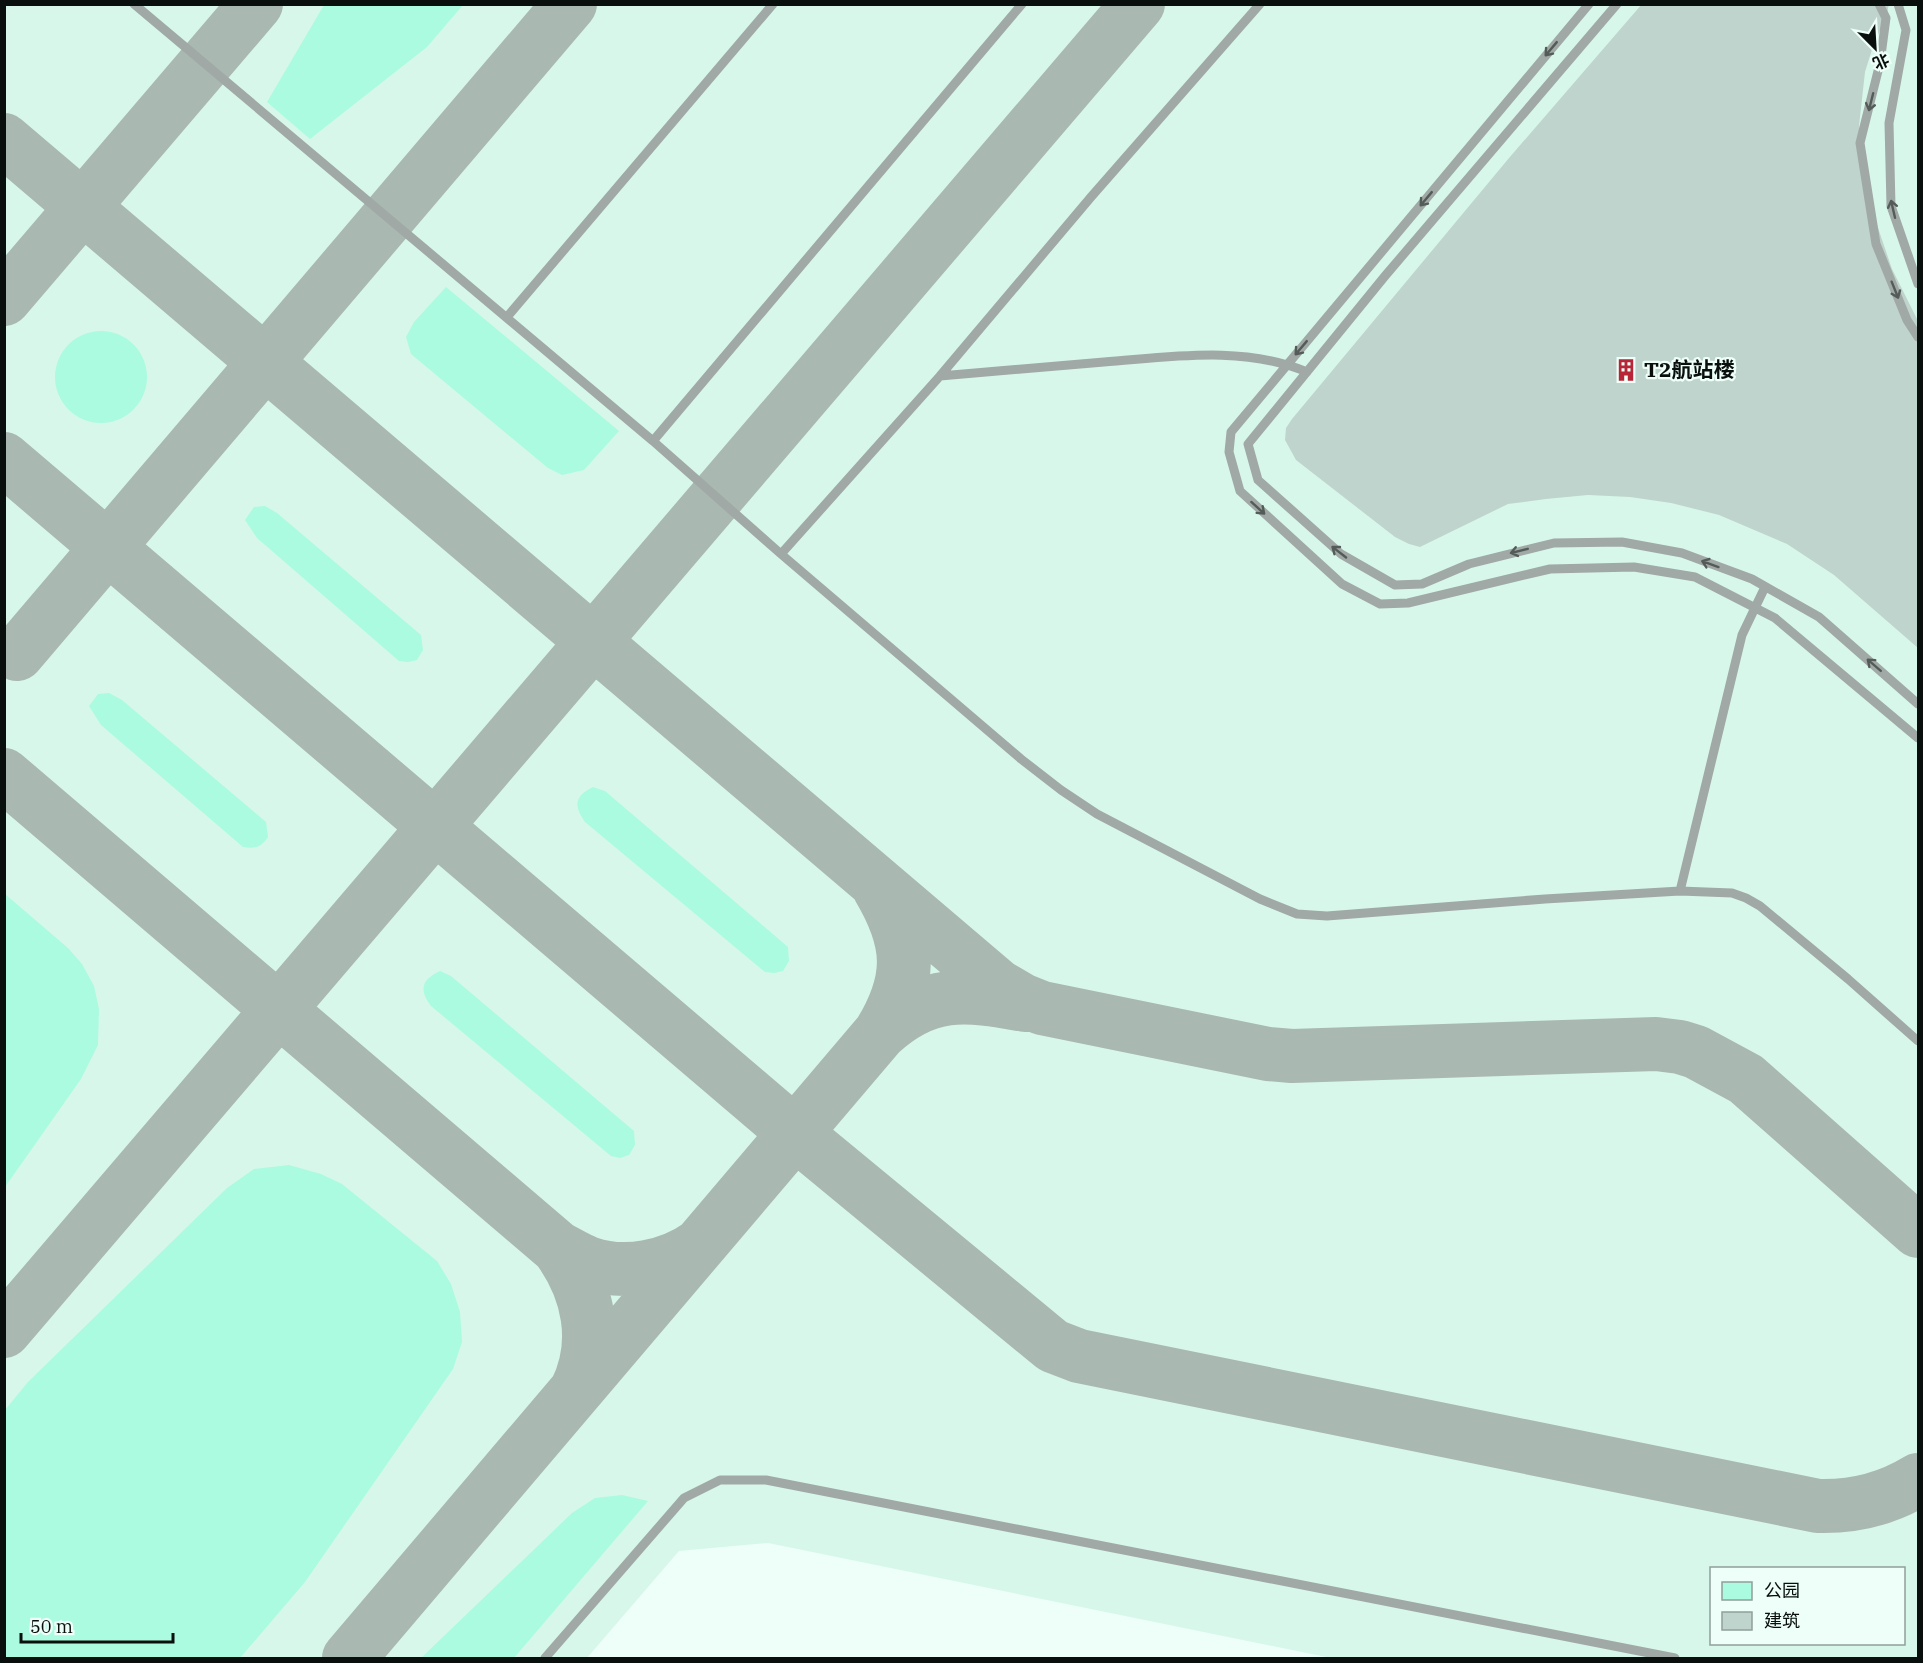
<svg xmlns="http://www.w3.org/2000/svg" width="1923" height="1663" font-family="'IBM Plex Serif','Noto Sans SC',serif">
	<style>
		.built { fill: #d8f7eb; fill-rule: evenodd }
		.green { fill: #aafbdf }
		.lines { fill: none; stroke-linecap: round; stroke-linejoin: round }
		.taxiway { stroke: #aab8b2; stroke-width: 54 }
		.building { fill: #bfd4cc }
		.service { stroke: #a0a9a6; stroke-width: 9 }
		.oneway { stroke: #545c59 }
		.labels { text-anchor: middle; stroke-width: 4.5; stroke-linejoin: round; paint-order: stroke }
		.poi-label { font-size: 21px; font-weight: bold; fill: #080f0c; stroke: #edfff8; text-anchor: start }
	</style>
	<rect width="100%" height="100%" fill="#edfff8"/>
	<path class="built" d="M5 5H1918V1658H1331L768 1543 679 1551 587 1658H5ZM1712 1568H1904V1644H1712Z"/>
	<path class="green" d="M324 5V4L463 5 427 47 310 139 267 102Z
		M446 287 619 431 584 470 562 475 548 468 411 354 406 337 414 322Z
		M55 377a46 46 0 1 1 92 0a46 46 0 1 1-92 0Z
		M265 506 277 513 421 635 423 650 417 660 408 662 399 661 257 538 245 520 254 507Z
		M109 693 122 700 266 822 268 837C261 847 256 849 243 847L101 725 89 706 98 694Z
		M593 787 605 791 788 947 789 961 783 971 774 973 765 972 585 822C573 805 575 796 593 787Z
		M5 894 68 948 82 964 94 986 99 1009 98 1045 81 1079 5 1187Z
		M440 971 451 976 634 1131 635 1145 629 1155 620 1158 611 1156 431 1006C419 990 421 980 440 971Z
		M289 1165 321 1174 342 1184 437 1261 451 1284 460 1312 462 1342 453 1369 305 1582 240 1658H5V1410L28 1382 227 1188 254 1169Z
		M622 1495 648 1501 514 1658H421L572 1513 595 1498Z"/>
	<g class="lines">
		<path class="taxiway" d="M4 140 998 986 1022 1000 1042 1008 1268 1054 1292 1056 1656 1044 1680 1047 1696 1052 1746 1079 1918 1231
			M4 299 256 4
			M4 459 796 1134 1053 1346 1079 1356 1818 1506C1855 1507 1887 1499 1918 1480
			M17 654 570 4
			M4 775 558 1248
			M880 1033C928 989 965 994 1025 1005
			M4 1331 1138 4
			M576 1391C600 1343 589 1290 558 1248 568 1253 577 1259 588 1263 625 1276 669 1267 700 1245
			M349 1658 880 1033C913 979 911 942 879 888"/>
	</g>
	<path class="building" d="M1642 4H1889L1886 18 1874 43 1865 72 1859 126 1863 165 1875 219 1892 269 1918 321V648L1834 575 1787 544 1719 515 1671 503 1630 497 1588 495 1546 499 1508 504 1420 547 1409 544 1395 537 1296 460 1285 440 1286 428 1292 419 1509 158Z"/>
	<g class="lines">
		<path class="service" d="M134 4 653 441 781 554 1021 759 1061 790 1097 814 1260 899 1297 914 1327 916 1545 899 1680 891 1732 893 1746 898 1760 906 1848 979 1918 1041
			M1589 4 1231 432 1229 452 1240 491 1342 584 1380 604 1408 603 1550 569 1634 567 1695 577 1775 618 1918 738
			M1617 4 1385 276 1248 444 1258 480 1341 554 1395 585 1422 584 1469 564 1554 543 1622 542 1682 553 1752 579 1819 617 1918 704
			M1879 4 1886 18 1880 63 1860 143 1876 244 1907 320 1918 337
			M1898 4 1906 30 1889 123 1891 206 1918 284
			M507 317 773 4
			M940 376C994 371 1049 367 1104 362 1171 357 1243 345 1307 372
			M653 441 1022 4
			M781 554 940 376 1091 197 1260 4
			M1680 891 1742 635 1765 587
			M545 1658 684 1498 720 1480H766L1675 1658"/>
	</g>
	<defs><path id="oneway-shaft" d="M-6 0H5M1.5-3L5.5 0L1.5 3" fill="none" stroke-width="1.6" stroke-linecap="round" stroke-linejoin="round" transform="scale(1.5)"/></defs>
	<g class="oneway">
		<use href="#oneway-shaft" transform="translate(1551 49) rotate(130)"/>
		<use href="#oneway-shaft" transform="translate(1871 102) rotate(104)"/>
		<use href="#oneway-shaft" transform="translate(1426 199) rotate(130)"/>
		<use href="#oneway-shaft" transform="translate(1893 209) rotate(-103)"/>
		<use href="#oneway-shaft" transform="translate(1895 290) rotate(68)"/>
		<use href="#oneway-shaft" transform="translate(1301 348) rotate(130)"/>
		<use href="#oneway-shaft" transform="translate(1258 508) rotate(42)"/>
		<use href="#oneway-shaft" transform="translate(1519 551) rotate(166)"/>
		<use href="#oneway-shaft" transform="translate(1339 552) rotate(-142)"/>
		<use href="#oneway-shaft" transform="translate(1710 564) rotate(-160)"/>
		<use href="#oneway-shaft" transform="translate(1874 665) rotate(-139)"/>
	</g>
	<defs>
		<g id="building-bare" transform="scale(1.8)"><path d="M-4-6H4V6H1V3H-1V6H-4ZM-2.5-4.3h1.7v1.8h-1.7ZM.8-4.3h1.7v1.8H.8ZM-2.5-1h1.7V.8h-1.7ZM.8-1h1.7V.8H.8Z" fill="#b72536" stroke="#edfff8" stroke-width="2.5" paint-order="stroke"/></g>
	</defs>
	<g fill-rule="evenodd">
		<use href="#building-bare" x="1626" y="370"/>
	</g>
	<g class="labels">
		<g class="poi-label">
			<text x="1644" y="377">T2航站楼</text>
		</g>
	</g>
	<rect width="1923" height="1663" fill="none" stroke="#080f0c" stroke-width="12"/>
	<rect x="1710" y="1567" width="195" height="78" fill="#edfff8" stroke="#919f9a" stroke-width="1.5"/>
	<rect x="1722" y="1582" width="30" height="18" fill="#aafbdf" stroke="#919f9a" stroke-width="1.5"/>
	<text x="1764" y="1597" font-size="18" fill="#080f0c">公园</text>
	<rect x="1722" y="1612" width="30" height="18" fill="#bfd4cc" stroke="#919f9a" stroke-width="1.5"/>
	<text x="1764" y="1627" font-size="18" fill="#080f0c">建筑</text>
	<g transform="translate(1875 48) rotate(156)" stroke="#edfff8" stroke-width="4.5" paint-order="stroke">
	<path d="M0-4.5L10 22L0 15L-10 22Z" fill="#080f0c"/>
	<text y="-9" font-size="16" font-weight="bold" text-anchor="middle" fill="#080f0c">北</text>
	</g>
	<path d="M21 1633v9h152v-9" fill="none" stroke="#080f0c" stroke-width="3"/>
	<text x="30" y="1633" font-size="18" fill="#080f0c" stroke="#edfff8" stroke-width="4.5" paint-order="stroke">50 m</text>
</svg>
